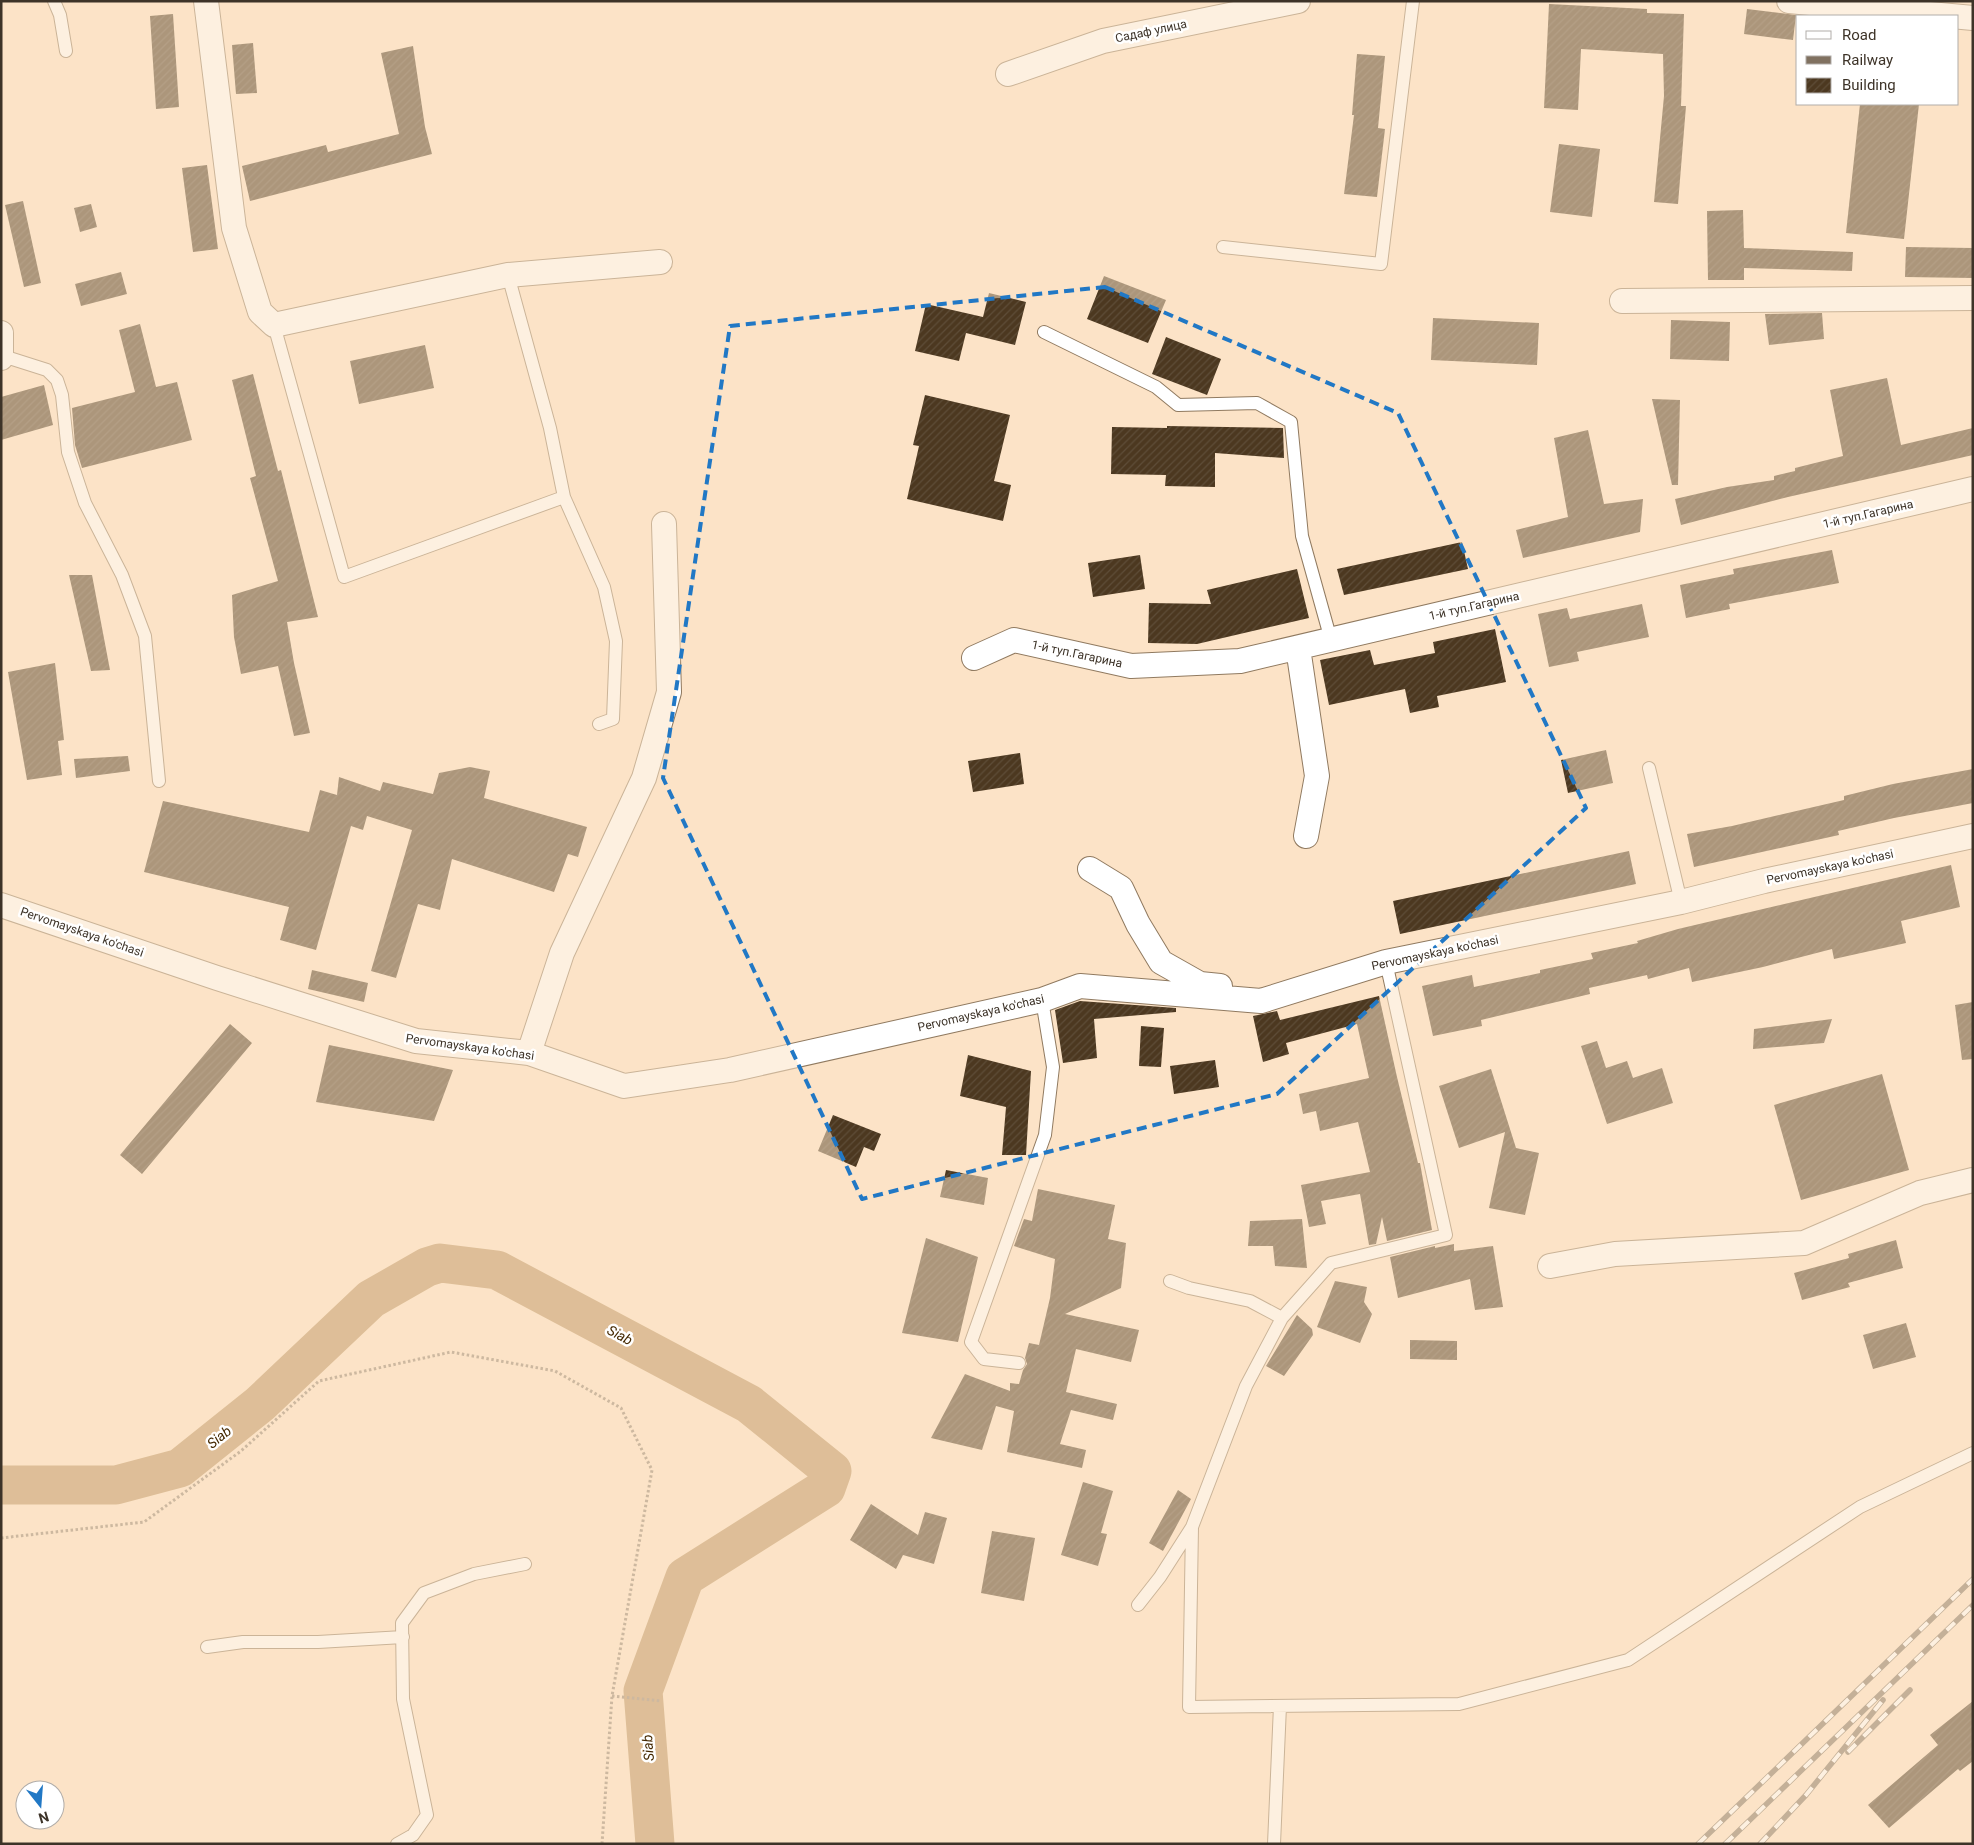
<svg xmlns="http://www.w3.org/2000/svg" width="1974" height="1845" font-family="Roboto,sans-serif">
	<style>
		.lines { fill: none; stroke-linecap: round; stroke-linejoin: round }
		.river { stroke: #ba915f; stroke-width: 39 }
		.building { fill: url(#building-hatch) }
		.service-casing { stroke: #907a60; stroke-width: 14 }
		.minor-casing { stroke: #907a60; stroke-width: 26 }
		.path { stroke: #958471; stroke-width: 3; stroke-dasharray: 2.5 2.5; stroke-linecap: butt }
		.service { stroke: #fff; stroke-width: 12 }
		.minor { stroke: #fff; stroke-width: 24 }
		.rail-casing { stroke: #807160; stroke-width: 5.5 }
		.rail { stroke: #fff; stroke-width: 4; stroke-dasharray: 11; stroke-linecap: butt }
		.marked { fill: none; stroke: #2178c5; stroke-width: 4; stroke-dasharray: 10 6; stroke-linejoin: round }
		.labels { text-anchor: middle; stroke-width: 5; stroke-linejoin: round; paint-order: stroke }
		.street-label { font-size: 12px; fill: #3d3328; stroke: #fff }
		.water-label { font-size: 14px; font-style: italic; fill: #442800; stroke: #fff }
	</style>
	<defs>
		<pattern id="building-hatch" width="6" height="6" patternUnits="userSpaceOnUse" patternTransform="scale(1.25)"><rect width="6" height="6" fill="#4c3820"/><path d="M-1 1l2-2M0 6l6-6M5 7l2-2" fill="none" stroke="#5e4d38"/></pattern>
	</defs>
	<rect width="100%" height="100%" fill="#fce3c7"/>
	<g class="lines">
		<path class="river" d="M1 1485H116L180 1468 260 1404 371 1299 427 1267 440 1263 497 1270 749 1404 832 1471 826 1488 685 1577 643 1691 655 1844"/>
	</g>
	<path class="building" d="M1549 4 1647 9V13L1684 14 1681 106H1686L1678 204 1654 202 1664 96 1663 54 1581 49 1578 110 1544 108Z
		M1747 9 1796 15 1793 40 1744 34Z
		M173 14 179 107 156 109 150 16Z
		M253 43 257 93 236 94 232 45Z
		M413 46 425 127 432 154 250 201 242 166 326 145 328 152 399 134 381 53Z
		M1357 54 1385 56 1378 128 1385 129 1377 197 1344 194 1354 115H1352Z
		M1860 104H1919L1904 239 1846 233Z
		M1559 144 1600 149 1592 217 1550 212Z
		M207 165 218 249 193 252 182 168Z
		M23 201 41 283 24 287 5 205Z
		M91 204 97 227 80 232 74 208Z
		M1743 210 1744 248 1853 252 1852 271 1744 268V280H1708L1707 211Z
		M1906 247 1973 248V278L1905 277Z
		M121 272 127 294 81 306 75 284Z
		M1104 276 1166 300 1148 343 1087 319Z
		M989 293 1026 302 1015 345 966 333 959 361 915 351 926 304 983 317Z
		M1822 313 1824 339 1769 345 1765 314Z
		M1433 318 1539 323 1537 365 1431 360Z
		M1671 320 1730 322 1729 361 1670 359Z
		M140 324 156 387 177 382 192 440 82 468 75 445 72 408 135 392 119 330Z
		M1166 337 1221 359 1207 395 1152 374Z
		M425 345 434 388 359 404 350 361Z
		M253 374 278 471 281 470 318 617 287 622 294 663 310 733 294 736 278 666 241 674 234 637 232 595 278 581 250 478 256 476 232 380Z
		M1887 378 1901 445 1973 428V455L1788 497 1681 525 1675 499 1727 487 1774 480V476L1795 471V468L1843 456 1830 390Z
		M44 385 53 425 1 440V397Z
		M925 395 1010 415 994 481 1011 485 1003 521 907 499 919 446 913 445Z
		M1652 399 1680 400 1678 485H1672Z
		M1167 426 1283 428 1284 458 1215 453V487L1165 486 1166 475 1111 474 1112 427 1167 428Z
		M1588 430 1604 504 1643 499 1640 532 1523 558 1516 530 1568 517 1554 438Z
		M1462 542 1468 569 1344 595 1337 569Z
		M1832 550 1839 583 1729 604 1730 609 1686 618 1680 585 1734 574 1733 569Z
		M1140 555 1145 589 1093 597 1088 563Z
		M1297 569 1309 618 1197 644 1148 643 1149 603 1211 604 1207 590Z
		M69 575H92L110 670 91 671Z
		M1642 604 1649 637 1577 652 1579 661 1549 667 1538 614 1567 608 1570 619Z
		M1495 629 1506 682 1437 696 1439 707 1410 713 1405 689 1329 705 1320 660 1370 650 1374 665 1435 653 1433 642Z
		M55 663 64 740 58 741 62 775 27 780 8 672Z
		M1606 750 1613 783 1568 793 1561 760Z
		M1020 753 1024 784 973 792 968 761Z
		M128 756 130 771 76 778 74 759Z
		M470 767 490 771 484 798 587 827 578 857 568 854 554 892 452 859 440 910 418 904 396 978 371 971 412 830 367 816 363 830 351 826 316 950 280 940 289 907 144 872 163 801 309 832 320 790 337 795 339 777 380 791 383 782 433 794 439 773Z
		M1973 769V803L1894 818 1838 831 1839 835 1694 867 1687 834 1732 826 1844 800V796L1893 784Z
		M1629 851 1636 884 1400 934 1393 901Z
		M1951 865 1960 907 1901 921 1906 943 1834 959 1832 949 1763 967 1692 982 1689 968 1648 979 1647 975 1589 988 1590 994 1481 1020 1482 1026 1433 1036 1422 986 1472 975 1474 987 1540 973V970L1593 959 1591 953 1638 943 1637 941 1678 929Z
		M312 970 368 983 364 1002 308 989Z
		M1379 996 1397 1077 1418 1163H1420L1432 1230 1387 1241 1382 1217 1376 1244 1369 1245 1360 1194 1321 1201 1326 1224 1309 1227 1301 1185 1370 1172 1358 1122 1320 1131 1316 1111 1303 1114 1299 1094 1369 1078 1357 1024 1286 1043 1289 1054 1263 1062 1253 1016 1277 1011 1280 1020Z
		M1080 1001 1176 1008V1012L1094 1019 1097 1058 1063 1063 1055 1010Z
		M1973 1002V1059L1962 1060 1955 1005Z
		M1832 1019 1824 1043 1753 1049 1754 1029Z
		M230 1024 252 1043 142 1174 120 1155Z
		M1141 1026 1164 1028 1161 1067 1139 1066Z
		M1597 1041 1606 1068 1627 1061 1633 1078 1662 1068 1673 1103 1607 1124 1581 1046Z
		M329 1045 453 1070 434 1121 316 1102Z
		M968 1055 1031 1071 1026 1155H1002L1006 1107 960 1096Z
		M1215 1060 1219 1087 1174 1094 1170 1066Z
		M1491 1069 1516 1148 1539 1153 1525 1215 1489 1208 1505 1132 1459 1148 1439 1086Z
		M1882 1074 1909 1170 1801 1200 1774 1105Z
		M833 1115 881 1134 874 1151 864 1147 856 1167 818 1151Z
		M946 1170 988 1178 984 1205 940 1197Z
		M1038 1189 1115 1205 1108 1239 1126 1243 1121 1288 1065 1314 1139 1330 1131 1362 1076 1349 1066 1392 1117 1404 1113 1420 1071 1410 1060 1444 1086 1450 1082 1468 1007 1452 1014 1411 996 1406 982 1450 931 1438 965 1374 1010 1391V1383L1019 1384 1023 1370 1027 1364 1025 1358 1029 1343 1039 1345 1050 1298 1055 1259 1014 1246 1024 1219 1032 1221Z
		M1302 1219 1307 1268 1275 1266 1273 1246H1248L1250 1221Z
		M926 1238 978 1257 958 1342 902 1333Z
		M1896 1240 1903 1268 1848 1283 1850 1287 1802 1300 1794 1273 1849 1258 1848 1254Z
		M1454 1244V1251L1493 1246 1503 1307 1475 1310 1470 1279 1398 1298 1390 1257 1435 1246V1248Z
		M1335 1281 1367 1287 1364 1302 1372 1314 1360 1343 1317 1327Z
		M1297 1315 1312 1329 1313 1335 1284 1376 1266 1366Z
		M1906 1323 1916 1357 1873 1369 1863 1335Z
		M1410 1340 1457 1341V1360L1410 1359Z
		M1083 1482 1113 1491 1101 1533 1107 1534 1098 1566 1061 1555Z
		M1178 1490 1191 1499 1163 1551 1149 1543Z
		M871 1504 918 1535 925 1512 947 1518 934 1564 903 1555 896 1569 850 1540Z
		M992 1531 1035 1538 1024 1601 981 1593Z
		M1973 1701V1761L1960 1771 1958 1769 1889 1828 1868 1805 1938 1745 1930 1735Z"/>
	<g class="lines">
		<g class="service-casing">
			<path id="service" d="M54 1 60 15 66 51
				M1223 247 1381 264 1413 1
				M508 275 550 428 564 497
				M274 325 344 577 564 497 604 587 616 641 613 719 599 724
				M1044 332 1156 387 1178 405 1257 403 1291 422 1302 536 1331 640
				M3 356 47 370 57 380 62 395 68 452 85 503 122 575 145 636 159 781
				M1649 768 1681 902
				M1386 962 1446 1235 1331 1263 1282 1318 1246 1386 1192 1527 1189 1707 1459 1704 1628 1660 1860 1507 1973 1453
				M1170 1281 1189 1288 1250 1301 1282 1318
				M1019 1363 984 1359 971 1342 1045 1135 1053 1067 1042 1000
				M1138 1605 1160 1577 1192 1527
				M207 1647 243 1642H318L403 1637
				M397 1844 413 1835 427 1815 403 1699 402 1623 424 1593 474 1574 525 1564
				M1274 1844 1280 1706"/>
		</g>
		<g class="minor-casing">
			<path id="minor" d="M206 1 234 228 260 312 274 325 508 275 660 262
				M1789 1 1973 18
				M1008 74 1103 41 1298 1
				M1622 301 1973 298
				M1 333V358
				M1298 648 1317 776 1306 836
				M974 658 1014 640 1131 666 1240 661 1973 489
				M1090 869 1121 888 1138 924 1161 962 1200 984 1220 986
				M1 905 217 978 416 1041 529 1053 624 1086 730 1070 1042 1000 1080 986 1261 1001 1386 962 1681 902 1764 881 1973 836
				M529 1053 562 953 644 778 669 692 664 524
				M1550 1266 1615 1254 1804 1243 1920 1193 1973 1180"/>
		</g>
		<path class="path" d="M1 1538 144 1522 241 1451 319 1381 451 1352 555 1371 621 1408 652 1470 612 1696 602 1844
			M612 1696 661 1701"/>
		<use href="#service" class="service"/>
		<use href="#minor" class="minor"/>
		<g class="rail-casing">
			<path id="rail" d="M1848 1752 1910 1690
				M1698 1844 1973 1579
				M1725 1844 1973 1605
				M1760 1844 1806 1795 1883 1700"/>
		</g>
		<use href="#rail" class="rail"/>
	</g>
	<path d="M0 0H1974V1845H0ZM1105 287 1398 413 1586 808 1277 1094 862 1199 663 778 730 326Z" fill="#fce3c7" fill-opacity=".55" fill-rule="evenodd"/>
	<path class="marked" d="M1105 287 1398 413 1586 808 1277 1094 862 1199 663 778 730 326Z"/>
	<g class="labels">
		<g class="street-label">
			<text transform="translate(1151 31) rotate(-12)" y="4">Садаф улица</text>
			<text transform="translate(1868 514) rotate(-13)" y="4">1-й туп.Гагарина</text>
			<text transform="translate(1474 606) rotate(-13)" y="4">1-й туп.Гагарина</text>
			<text transform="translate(1077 654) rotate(12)" y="4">1-й туп.Гагарина</text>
			<text transform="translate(1830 867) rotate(-12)" y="4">Pervomayskaya ko'chasi</text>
			<text transform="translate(82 932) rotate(19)" y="4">Pervomayskaya ko'chasi</text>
			<text transform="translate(1435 953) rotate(-12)" y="4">Pervomayskaya ko'chasi</text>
			<text transform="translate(981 1013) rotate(-13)" y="4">Pervomayskaya ko'chasi</text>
			<text transform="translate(470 1047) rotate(8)" y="4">Pervomayskaya ko'chasi</text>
		</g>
		<g class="water-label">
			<text transform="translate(620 1335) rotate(28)" y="5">Siab</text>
			<text transform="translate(219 1437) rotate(-39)" y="5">Siab</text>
			<text transform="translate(648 1748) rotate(-94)" y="5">Siab</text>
		</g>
	</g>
	<rect width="1974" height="1845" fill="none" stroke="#3d3328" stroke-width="5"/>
	<rect x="1796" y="15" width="162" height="90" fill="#ffffff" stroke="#b1ada9"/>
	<rect x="1806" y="31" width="25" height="8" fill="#ffffff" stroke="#b1ada9"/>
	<text x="1842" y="40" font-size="15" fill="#3d3328">Road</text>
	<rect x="1806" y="56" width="25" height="8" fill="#807160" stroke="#b1ada9"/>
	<text x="1842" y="65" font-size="15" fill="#3d3328">Railway</text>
	<rect x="1806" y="78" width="25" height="15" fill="url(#building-hatch)" stroke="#b1ada9"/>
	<text x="1842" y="90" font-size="15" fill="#3d3328">Building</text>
	<g transform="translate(40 1805) rotate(163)"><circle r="24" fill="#ffffff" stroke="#b1ada9"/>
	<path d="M0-4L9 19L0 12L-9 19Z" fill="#2178c5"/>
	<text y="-8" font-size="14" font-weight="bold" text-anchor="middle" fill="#3d3328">N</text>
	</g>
</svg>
